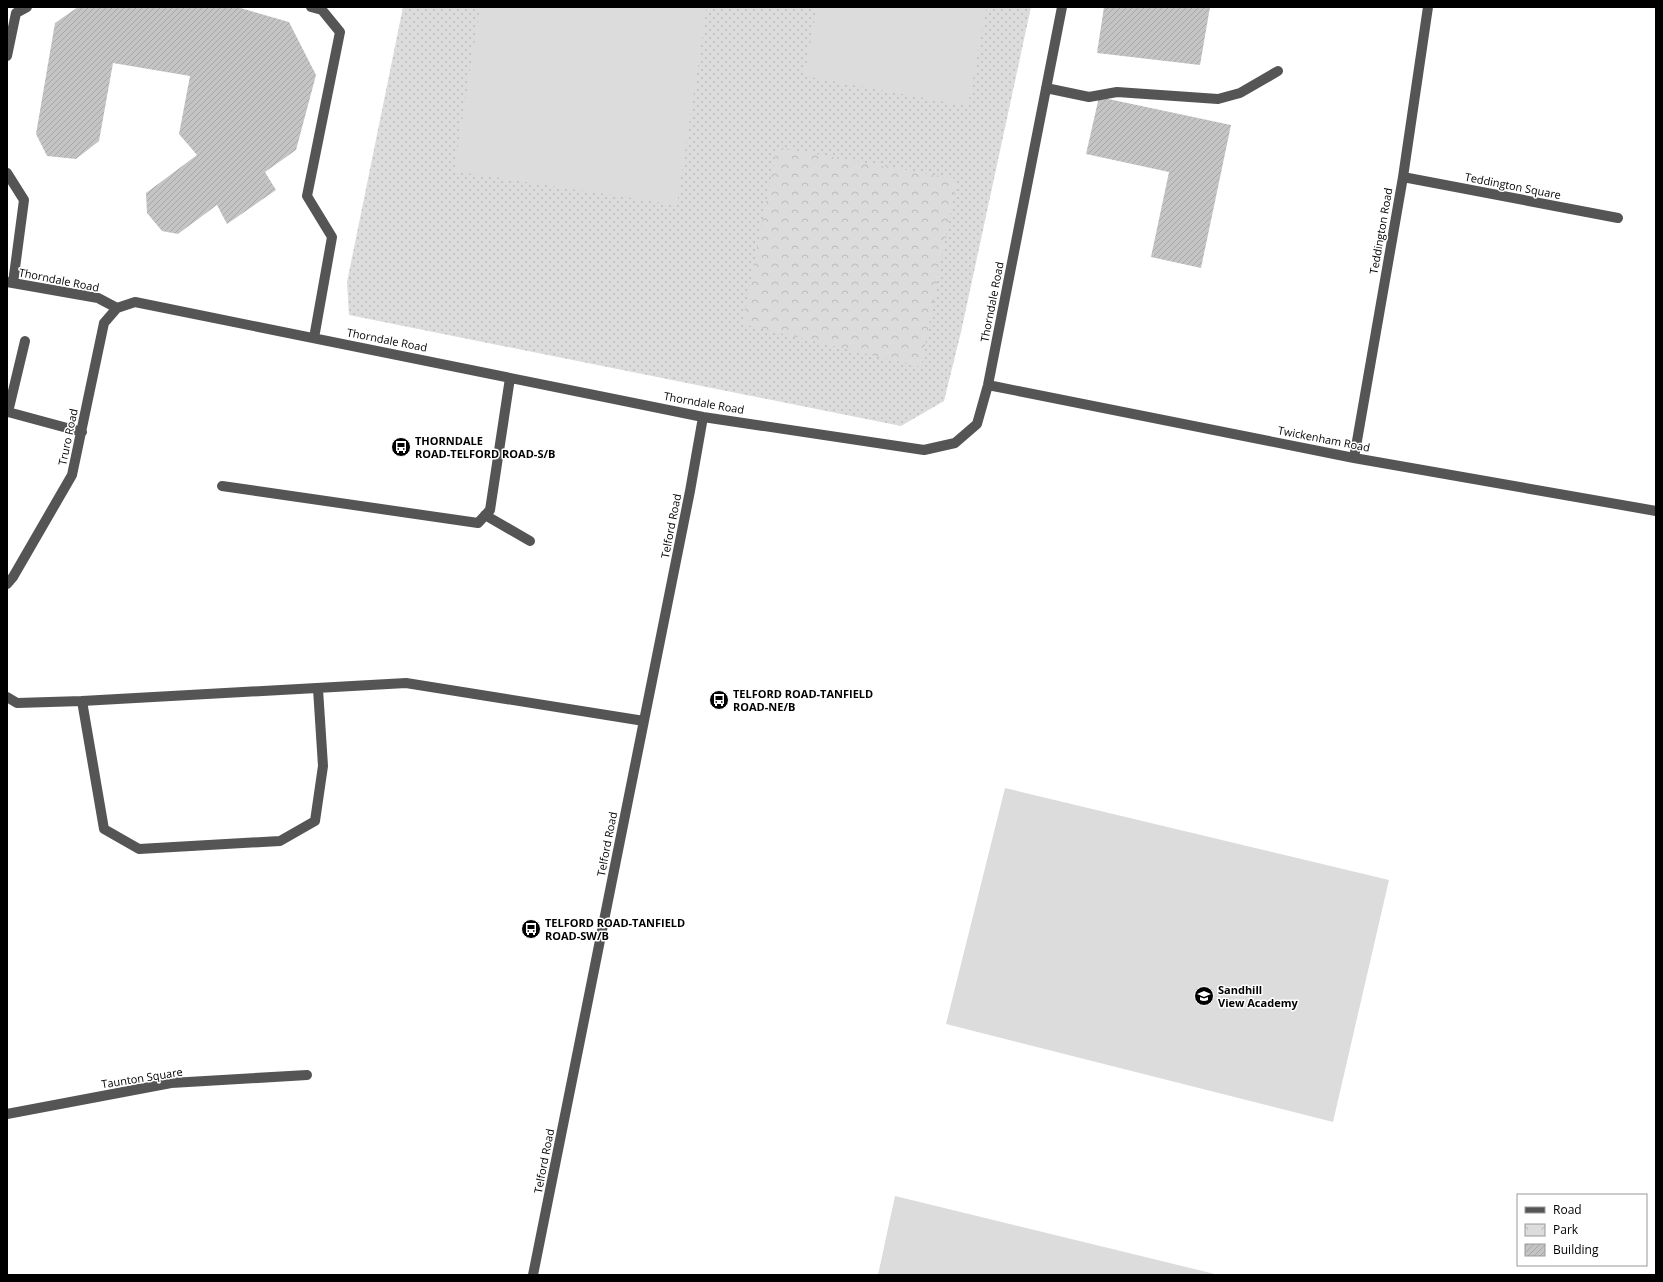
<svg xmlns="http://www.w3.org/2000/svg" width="1663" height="1282" font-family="'Open Sans',sans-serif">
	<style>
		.grass { fill: url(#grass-dots) }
		.park { fill: url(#park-crowns) }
		.pitch { fill: #dcdcdc }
		.building { fill: url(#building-hatch) }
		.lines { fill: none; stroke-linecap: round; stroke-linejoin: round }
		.minor { stroke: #555; stroke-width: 10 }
		.labels { text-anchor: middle; stroke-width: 3; stroke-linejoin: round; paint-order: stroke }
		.street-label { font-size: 11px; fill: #000; stroke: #fff }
		.poi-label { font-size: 11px; font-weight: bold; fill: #000; stroke: #fff; text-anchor: start }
	</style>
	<defs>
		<pattern id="grass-dots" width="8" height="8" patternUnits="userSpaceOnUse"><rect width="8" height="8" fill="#dcdcdc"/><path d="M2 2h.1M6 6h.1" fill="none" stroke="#bbb" stroke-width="1.8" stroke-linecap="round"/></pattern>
		<pattern id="park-crowns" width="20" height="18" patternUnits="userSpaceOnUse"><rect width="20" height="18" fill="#dcdcdc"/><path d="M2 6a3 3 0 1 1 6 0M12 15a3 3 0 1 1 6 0" fill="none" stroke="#bbb"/></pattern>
		<pattern id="building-hatch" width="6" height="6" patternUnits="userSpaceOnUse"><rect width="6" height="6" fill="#c4c4c4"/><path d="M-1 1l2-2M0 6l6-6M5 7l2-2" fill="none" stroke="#a7a7a7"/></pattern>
	</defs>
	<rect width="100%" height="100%" fill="#fff"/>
	<path class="grass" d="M403 7H1031L961 332 944 401 901 426 349 315 347 282Z"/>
	<path class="park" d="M777 147 957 179 921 367 742 324Z"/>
	<path class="pitch" d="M480 7H707L677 205 454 171Z
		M817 7H987L968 106 804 76Z
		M1005 788 1389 880 1333 1122 946 1024Z
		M895 1196 1219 1275H878Z"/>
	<path class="building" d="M78 7H237L289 22 316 75 296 150 265 172 276 190 227 224 217 205 178 234 162 231 147 213 146 193 197 155 179 134 190 76 113 63 99 141 76 159 47 156 36 134 55 23Z
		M1104 7H1210L1200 65 1097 53Z
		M1099 97 1231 125 1201 268 1151 257 1169 172 1086 154Z"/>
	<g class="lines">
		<path class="minor" d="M311 7 322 10 340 32 307 196 332 237 314 338
			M7 56 16 13 27 7
			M1046 88 1089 97 1117 92 1218 99 1240 93 1278 71
			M7 173 24 200 13 283
			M1403 177 1618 218
			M7 282 98 298 117 308 135 302 703 417 924 450 955 443 977 424 988 385 1062 7
			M25 341 8 412 82 432
			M988 385 1354 458 1656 511
			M1354 458 1403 177 1428 7
			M222 486 478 523 490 510 510 378
			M485 515 530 541
			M7 584 13 577 72 475 104 323 117 308
			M7 697 17 703 82 701 406 683 644 721
			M82 701 104 829 139 849 280 841 315 821 323 766 318 689
			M7 1114 171 1083 307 1075
			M533 1275 690 491 703 417"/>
	</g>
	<defs>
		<g id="bus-disc" transform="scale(1)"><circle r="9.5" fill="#000" stroke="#fff"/><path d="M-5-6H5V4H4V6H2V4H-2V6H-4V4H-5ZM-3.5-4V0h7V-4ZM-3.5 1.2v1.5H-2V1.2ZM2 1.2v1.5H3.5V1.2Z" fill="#fff"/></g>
		<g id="school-disc" transform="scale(1)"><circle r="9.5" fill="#000" stroke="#fff"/><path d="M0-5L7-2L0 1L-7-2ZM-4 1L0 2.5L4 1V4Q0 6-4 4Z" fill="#fff"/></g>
	</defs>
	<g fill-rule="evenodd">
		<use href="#bus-disc" x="401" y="447"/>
		<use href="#bus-disc" x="719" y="700"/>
		<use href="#bus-disc" x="531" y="929"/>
		<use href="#school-disc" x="1204" y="996"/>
	</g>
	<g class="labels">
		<g class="street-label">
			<text transform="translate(1513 186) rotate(11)" y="4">Teddington Square</text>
			<text transform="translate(1381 231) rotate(-80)" y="4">Teddington Road</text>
			<text transform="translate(59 280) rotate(11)" y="4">Thorndale Road</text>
			<text transform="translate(992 302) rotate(-79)" y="4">Thorndale Road</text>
			<text transform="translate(387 340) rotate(11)" y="4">Thorndale Road</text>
			<text transform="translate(704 403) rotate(10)" y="4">Thorndale Road</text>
			<text transform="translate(68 437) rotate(-78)" y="4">Truro Road</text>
			<text transform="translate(1324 439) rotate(11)" y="4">Twickenham Road</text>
			<text transform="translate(671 526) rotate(-79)" y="4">Telford Road</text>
			<text transform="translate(607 844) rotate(-79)" y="4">Telford Road</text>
			<text transform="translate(142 1078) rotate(-9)" y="4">Taunton Square</text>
			<text transform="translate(544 1161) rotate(-79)" y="4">Telford Road</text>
		</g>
		<g class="poi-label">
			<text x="415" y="445">THORNDALE<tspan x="415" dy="13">ROAD-TELFORD ROAD-S/B</tspan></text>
			<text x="733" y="698">TELFORD ROAD-TANFIELD<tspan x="733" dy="13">ROAD-NE/B</tspan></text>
			<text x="545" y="927">TELFORD ROAD-TANFIELD<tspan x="545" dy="13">ROAD-SW/B</tspan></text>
			<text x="1218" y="994">Sandhill<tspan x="1218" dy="13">View Academy</tspan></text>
		</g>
	</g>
	<rect width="1663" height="1282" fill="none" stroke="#000000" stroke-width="16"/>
	<rect x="1517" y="1194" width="130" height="72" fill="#ffffff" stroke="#999999"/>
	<rect x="1525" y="1207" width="20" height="6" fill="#555555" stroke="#999999"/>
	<text x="1553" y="1214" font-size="12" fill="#000000">Road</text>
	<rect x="1525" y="1224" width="20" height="12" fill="url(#park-crowns)" stroke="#999999"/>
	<text x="1553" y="1234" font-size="12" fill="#000000">Park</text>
	<rect x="1525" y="1244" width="20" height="12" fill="url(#building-hatch)" stroke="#999999"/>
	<text x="1553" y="1254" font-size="12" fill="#000000">Building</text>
</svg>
